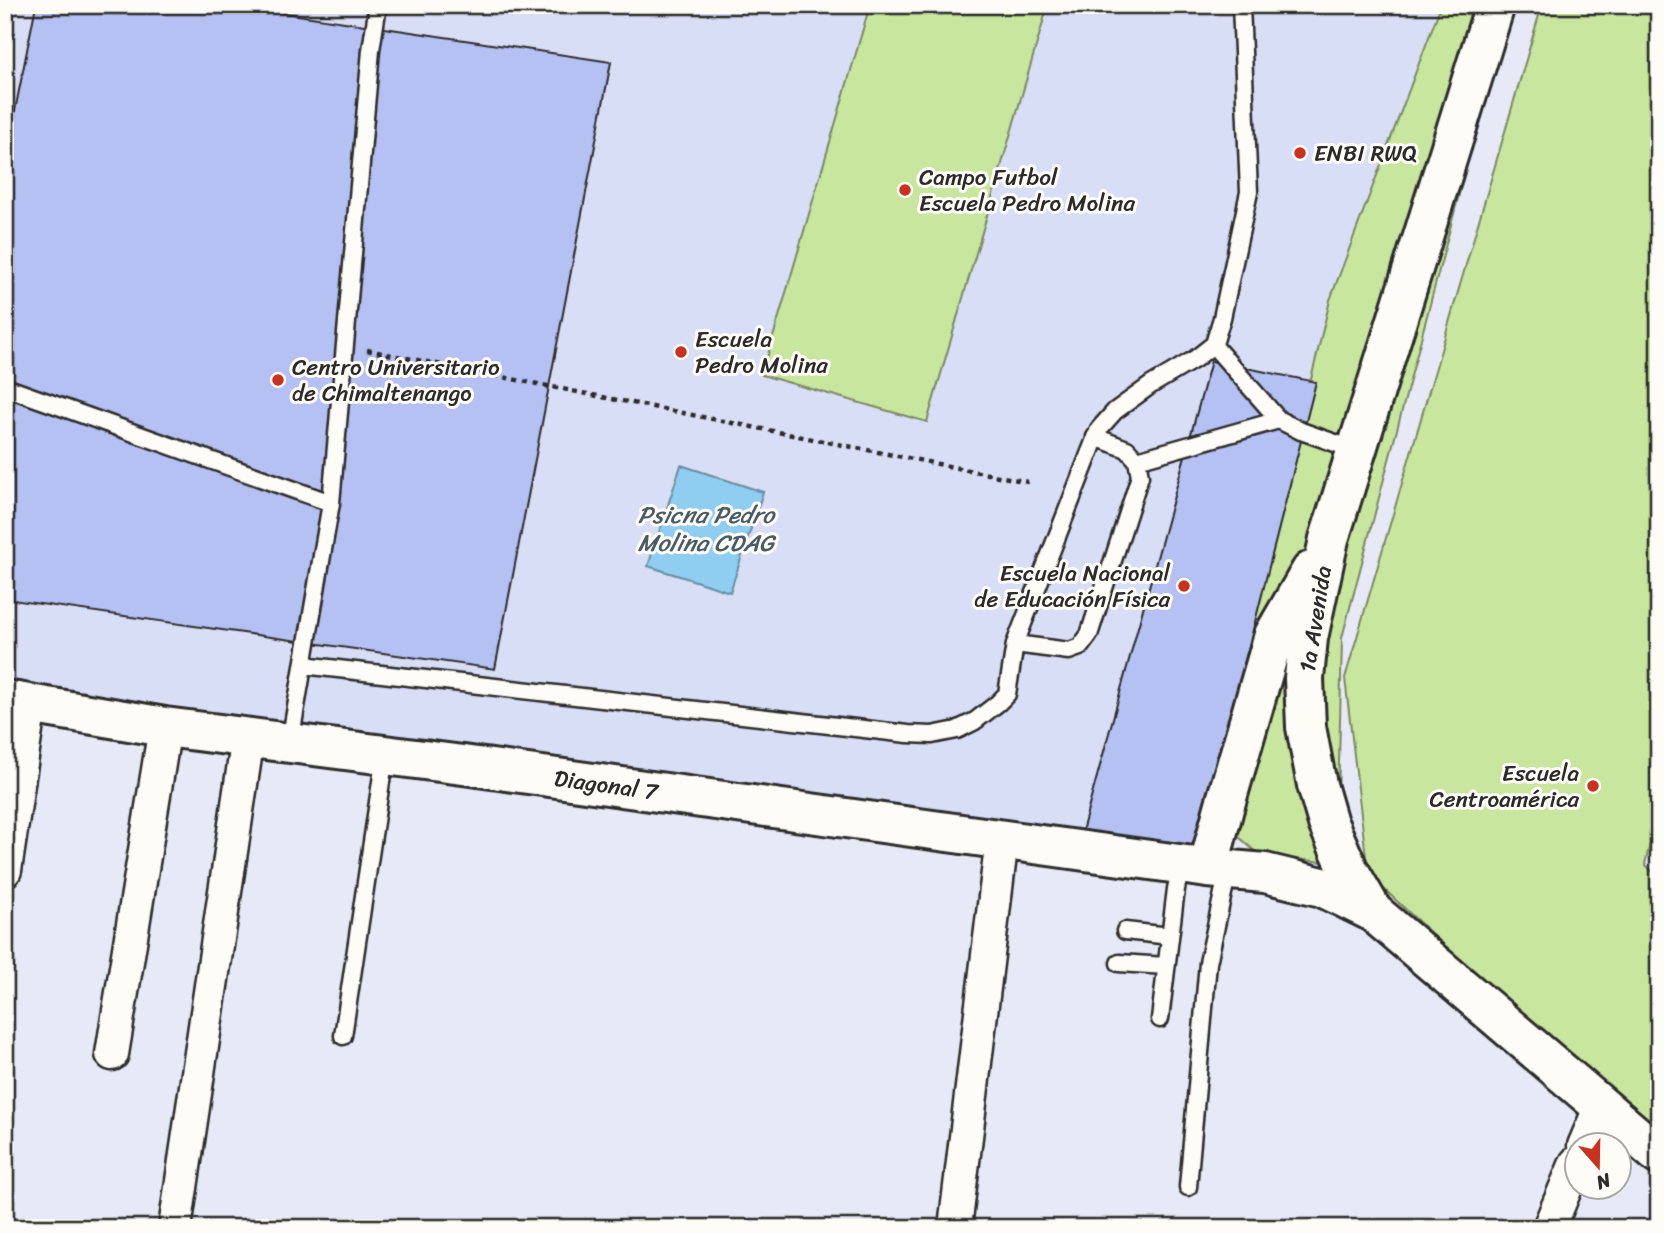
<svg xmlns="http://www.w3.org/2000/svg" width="1664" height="1233" font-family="Sriracha,sans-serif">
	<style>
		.built { fill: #d8def5 }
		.green { fill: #c8e69e; stroke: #7a8864; stroke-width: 2 }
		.water { fill: #8fcef0; stroke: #678da1; stroke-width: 2 }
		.building { fill: #b5c1f2; stroke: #2b2b2b; stroke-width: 2 }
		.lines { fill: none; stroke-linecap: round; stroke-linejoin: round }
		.lane-casing { stroke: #2b2b2b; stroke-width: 21 }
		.street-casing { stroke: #2b2b2b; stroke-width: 37 }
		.secondary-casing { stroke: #2b2b2b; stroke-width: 44 }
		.path { stroke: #2b2b2b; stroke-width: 4.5; stroke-dasharray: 5 5; stroke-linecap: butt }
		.lane { stroke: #fdfcf7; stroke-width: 16 }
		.street { stroke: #fdfcf7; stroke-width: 32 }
		.secondary { stroke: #fdfcf7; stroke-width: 38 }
		.poi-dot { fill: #c8321e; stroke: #fdfcf7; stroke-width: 2.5 }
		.labels { text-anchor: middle; stroke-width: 6; stroke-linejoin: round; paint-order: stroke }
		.poi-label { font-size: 23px; fill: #2b2b2b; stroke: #fdfcf7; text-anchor: start }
		.street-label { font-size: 23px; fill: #2b2b2b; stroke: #fdfcf7 }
		.water-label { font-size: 24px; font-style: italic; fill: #495c66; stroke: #fdfcf7 }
	</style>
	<rect width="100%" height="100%" fill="#e7eaf6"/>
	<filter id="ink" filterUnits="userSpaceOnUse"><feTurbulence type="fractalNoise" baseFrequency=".0143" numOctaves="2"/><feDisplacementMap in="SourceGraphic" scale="14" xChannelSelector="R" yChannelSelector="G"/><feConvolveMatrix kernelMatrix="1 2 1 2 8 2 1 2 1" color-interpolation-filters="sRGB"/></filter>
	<g filter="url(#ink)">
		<path class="built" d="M5 5H1468L1130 846 5 680Z"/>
		<path class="green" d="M870 5H1048L927 422 762 375Z
			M1441 5H1509L1342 638 1338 803 1341 864 1259 855 1208 809 1330 300Z
			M1542 5H1659V807L1645 864 1659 879V1147L1368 874 1345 678Z"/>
		<path class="water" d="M681 465 763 492 730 592 648 566Z"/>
		<path class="building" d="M36 5H231L611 62 495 669 5 599V161Z
			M1211 361 1316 382 1196 854 1081 835Z"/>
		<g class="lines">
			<g class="lane-casing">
				<path id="lane" d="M1213 345 1279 420 1301 431 1358 451
					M5 387 331 503
					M1137 460 1279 420
					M1015 644 1069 651 1080 647 1089 635 1140 476 1137 460 1127 449 1095 437
					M303 665 908 734 932 735 957 730 975 721 998 703 1007 694 1015 644 1099 429 1115 411 1151 385 1195 359 1214 344 1222 318 1249 192 1241 5
					M290 742 331 503 371 50 378 5
					M1125 931 1170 936
					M1119 963 1166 966
					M1160 1019 1176 889 1181 865
					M343 1036 385 755
					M1188 1187 1208 963 1228 870"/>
			</g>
			<g class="street-casing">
				<path id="street" d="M5 870 30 704
					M112 1054 165 727
					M1584 1146 1601 1106
					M175 1228 248 737
					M955 1228 1002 839
					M1549 1228 1576 1163"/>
			</g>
			<g class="secondary-casing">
				<g id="secondary">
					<path d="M1495 5 1329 539 1308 638 1304 678 1306 727 1317 785 1328 823 1348 869 1373 912 1659 1155"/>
					<path id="s1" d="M5 700 165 727 463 765 1208 868 1265 873 1322 887 1373 912"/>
					<path d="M1208 868 1224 808 1274 635 1311 571"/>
				</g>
			</g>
			<path class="path" d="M367 350 1028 482"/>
			<use href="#lane" class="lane"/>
			<use href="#street" class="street"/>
			<use href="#secondary" class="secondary"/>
		</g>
	</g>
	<g class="poi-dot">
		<circle cx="1300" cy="153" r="7"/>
		<circle cx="905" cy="190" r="7"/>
		<circle cx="681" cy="352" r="7"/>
		<circle cx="278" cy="380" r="7"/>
		<circle cx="1184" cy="586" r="7"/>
		<circle cx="1593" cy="786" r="7"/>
	</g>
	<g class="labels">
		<g class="poi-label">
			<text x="1314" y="161">ENBI RWQ</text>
			<text x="919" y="185">Campo Futbol<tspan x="919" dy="26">Escuela Pedro Molina</tspan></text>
			<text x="695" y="347">Escuela<tspan x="695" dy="26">Pedro Molina</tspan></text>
			<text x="292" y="375">Centro Universitario<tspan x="292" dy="26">de Chimaltenango</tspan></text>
			<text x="1170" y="581" text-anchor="end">Escuela Nacional<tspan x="1170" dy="26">de Educación Física</tspan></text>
			<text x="1579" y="781" text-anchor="end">Escuela<tspan x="1579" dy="26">Centroamérica</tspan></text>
		</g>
		<g class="street-label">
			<text transform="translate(1315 619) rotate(-81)" y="8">1a Avenida</text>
			<text dy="8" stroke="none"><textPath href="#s1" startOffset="607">Diagonal 7</textPath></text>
		</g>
		<g class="water-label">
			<text x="706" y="523">Psicna Pedro<tspan x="706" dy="28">Molina CDAG</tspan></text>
		</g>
	</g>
	<rect width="1664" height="1233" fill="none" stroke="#fdfcf7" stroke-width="28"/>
	<rect x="14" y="14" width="1636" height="1205" fill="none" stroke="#2b2b2b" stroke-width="2.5" filter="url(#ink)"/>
	<g transform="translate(1598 1166) rotate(160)"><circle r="33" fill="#fdfcf7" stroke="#a9a8a5" stroke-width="2"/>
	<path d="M0-5L12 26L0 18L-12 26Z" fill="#c8321e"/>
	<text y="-10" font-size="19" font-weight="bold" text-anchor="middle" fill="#2b2b2b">N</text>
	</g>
</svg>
